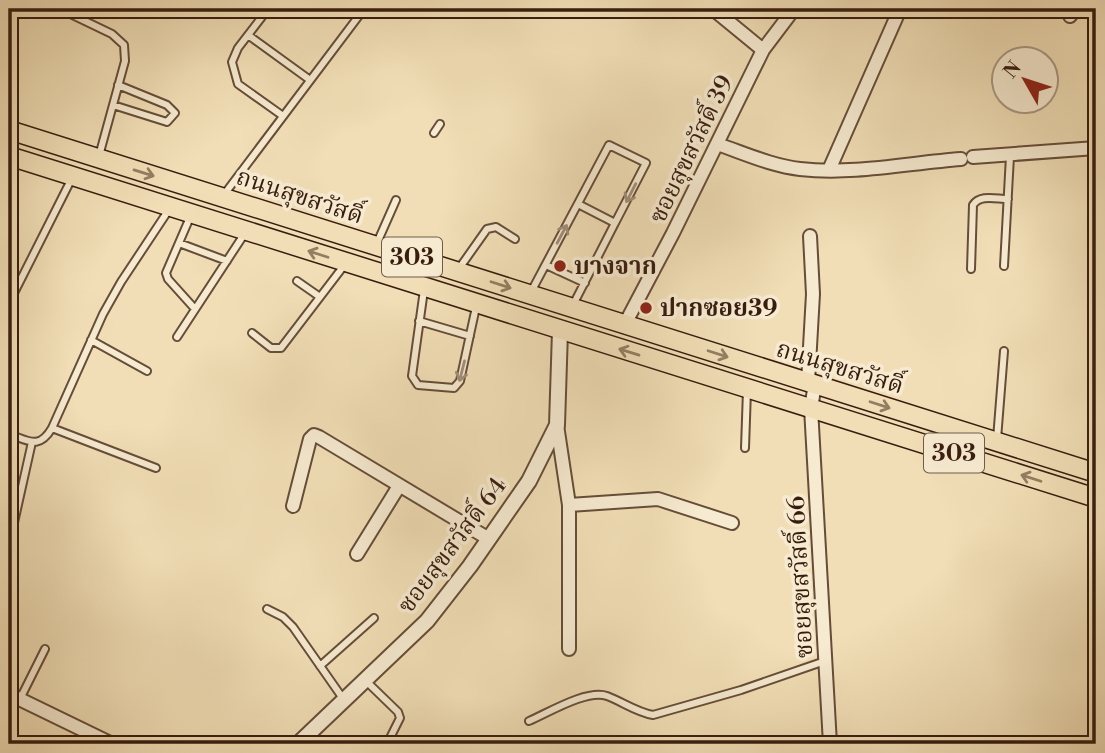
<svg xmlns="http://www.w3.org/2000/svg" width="1105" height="753" font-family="'Libre Bodoni','Noto Serif Thai',serif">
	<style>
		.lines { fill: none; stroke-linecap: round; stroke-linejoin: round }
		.service-casing { stroke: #664d39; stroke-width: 10 }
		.minor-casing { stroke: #664d39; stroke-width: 16 }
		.tertiary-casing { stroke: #664d39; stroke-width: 18 }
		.primary-casing { stroke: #381d0f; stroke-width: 21 }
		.service { stroke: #f6ead0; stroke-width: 6 }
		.minor { stroke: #f6ead0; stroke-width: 12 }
		.tertiary { stroke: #f6ead0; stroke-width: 14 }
		.primary { stroke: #f1deb6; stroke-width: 18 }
		.oneway { stroke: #947e62 }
		.oneway2 { stroke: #a08e79 }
		.poi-dot { fill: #8f2418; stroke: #f6ead0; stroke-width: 2.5 }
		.labels { text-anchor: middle; stroke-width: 7; stroke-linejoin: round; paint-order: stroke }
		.shield { fill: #f6ead0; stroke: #715a49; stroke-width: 2 }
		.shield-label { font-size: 23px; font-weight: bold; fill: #381d0f }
		.street-label { font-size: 24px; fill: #381d0f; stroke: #f6ead0 }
		.poi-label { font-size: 24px; font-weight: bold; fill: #381d0f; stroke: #f6ead0; text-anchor: start }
	</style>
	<rect width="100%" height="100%" fill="#f1deb6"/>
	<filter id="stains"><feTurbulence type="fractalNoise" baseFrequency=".00286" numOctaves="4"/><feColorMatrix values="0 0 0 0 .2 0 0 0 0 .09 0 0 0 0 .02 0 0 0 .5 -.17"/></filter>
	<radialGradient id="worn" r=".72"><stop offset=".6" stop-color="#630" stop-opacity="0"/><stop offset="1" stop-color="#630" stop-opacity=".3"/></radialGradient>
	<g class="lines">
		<g class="service-casing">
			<path id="service" d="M60 9 112 34 124 45 125 61 99 156
				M268 9 238 48 232 62 238 84 283 116
				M248 35 310 80
				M113 105 167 122 175 113 167 105 118 85
				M434 133 440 124
				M223 196 364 9
				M191 215 166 273 168 279 195 309
				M179 243 227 261
				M377 243 396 200
				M546 265 585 283
				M1004 266 1010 156
				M971 269 973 205C980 194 996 199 1008 199
				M458 270 487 229 496 227 515 239
				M297 281 320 297
				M424 290 412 376 418 385 454 388 460 381 476 307
				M531 292 609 145 646 163 615 223
				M9 303 72 178
				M573 305 615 223 578 204
				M419 321 470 336
				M252 333 271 348H281L346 263
				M177 337 245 233
				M91 340 147 371
				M52 428 103 314 121 282 170 208
				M9 434C29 441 39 450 52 428L156 468
				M997 439 1004 351
				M745 448 747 390
				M9 545 32 442
				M267 609 283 617 293 627 344 700
				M320 666 374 618
				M366 681 398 712 400 718 387 744
				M20 699 45 649
				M529 721C548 713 587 689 607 696 623 702 636 712 653 715L741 690 825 661"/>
		</g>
		<g class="minor-casing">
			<path id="minor" d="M1070 16 1075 9
				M763 50 794 9
				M717 144C744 153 772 166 800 169 853 175 908 163 961 159
				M973 157 1096 148
				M829 170 900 9
				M625 324 673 233 763 50 713 9
				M808 382 813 294 810 236
				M815 384 811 408 830 744
				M557 425 569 505 658 499 732 523
				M569 505V649
				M293 506 310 439 314 435 319 437 489 539
				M357 554 399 486
				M9 694 112 744
				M1089 744 1096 737"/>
		</g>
		<g class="tertiary-casing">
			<path id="tertiary" d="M298 744 427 621 470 566 529 481 557 425 560 331"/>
		</g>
		<g class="primary-casing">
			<path id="primary" d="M9 130 1096 473
				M9 156 1096 498"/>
		</g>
		<use href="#service" class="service"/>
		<use href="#minor" class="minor"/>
		<use href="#tertiary" class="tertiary"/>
		<use href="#primary" class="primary"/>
	</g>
	<defs><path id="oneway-shaft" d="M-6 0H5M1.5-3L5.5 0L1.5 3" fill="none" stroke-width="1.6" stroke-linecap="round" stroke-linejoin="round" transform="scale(1.75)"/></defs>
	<g class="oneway">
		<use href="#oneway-shaft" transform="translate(144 173) rotate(17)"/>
		<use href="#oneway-shaft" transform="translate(318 254) rotate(-162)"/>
		<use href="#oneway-shaft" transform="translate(501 285) rotate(18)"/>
		<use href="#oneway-shaft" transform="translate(629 352) rotate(-163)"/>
		<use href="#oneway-shaft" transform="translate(718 354) rotate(18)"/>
		<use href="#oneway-shaft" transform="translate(880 405) rotate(18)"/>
		<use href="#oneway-shaft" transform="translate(1031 478) rotate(-162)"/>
	</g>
	<g class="oneway2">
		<use href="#oneway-shaft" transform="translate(631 193) rotate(117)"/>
		<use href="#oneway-shaft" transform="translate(562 234) rotate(-62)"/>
		<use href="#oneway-shaft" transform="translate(462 371) rotate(104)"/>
	</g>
	<g class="poi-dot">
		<circle cx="560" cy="266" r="7"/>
		<circle cx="646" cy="308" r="7"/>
	</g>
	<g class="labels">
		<g class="shield">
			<rect x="382" y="237.5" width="60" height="39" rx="5"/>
			<rect x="924" y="433.5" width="60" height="39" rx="5"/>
		</g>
		<g class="shield-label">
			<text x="412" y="265">303</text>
			<text x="954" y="461">303</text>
		</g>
		<g class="street-label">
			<text transform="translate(691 149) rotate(-64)" y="8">ซอยสุขสวัสดิ์ 39</text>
			<text transform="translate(300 196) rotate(18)" y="8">ถนนสุขสวัสดิ์</text>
			<text transform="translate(840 367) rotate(17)" y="8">ถนนสุขสวัสดิ์</text>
			<text transform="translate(452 545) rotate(-53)" y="8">ซอยสุขสวัสดิ์ 64</text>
			<text transform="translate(800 577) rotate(-93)" y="8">ซอยสุขสวัสดิ์ 66</text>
		</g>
		<g class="poi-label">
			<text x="574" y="274">บางจาก</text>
			<text x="660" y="316">ปากซอย39</text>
		</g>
	</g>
	<rect width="1105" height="753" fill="none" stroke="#f1deb6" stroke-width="35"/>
	<rect x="10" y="10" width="1084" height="732" fill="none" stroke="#381d0f" stroke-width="3.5"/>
	<rect x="18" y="18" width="1070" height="718" fill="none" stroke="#381d0f" stroke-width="2"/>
	<g transform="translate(1025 80) rotate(309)"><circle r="33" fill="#f6ead0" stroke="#aa9883" stroke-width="2"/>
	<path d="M0-5L12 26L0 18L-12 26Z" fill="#8f2418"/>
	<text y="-10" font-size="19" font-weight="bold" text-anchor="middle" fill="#381d0f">N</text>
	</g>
	<rect width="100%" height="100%" filter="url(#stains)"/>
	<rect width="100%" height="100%" fill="url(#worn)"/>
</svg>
